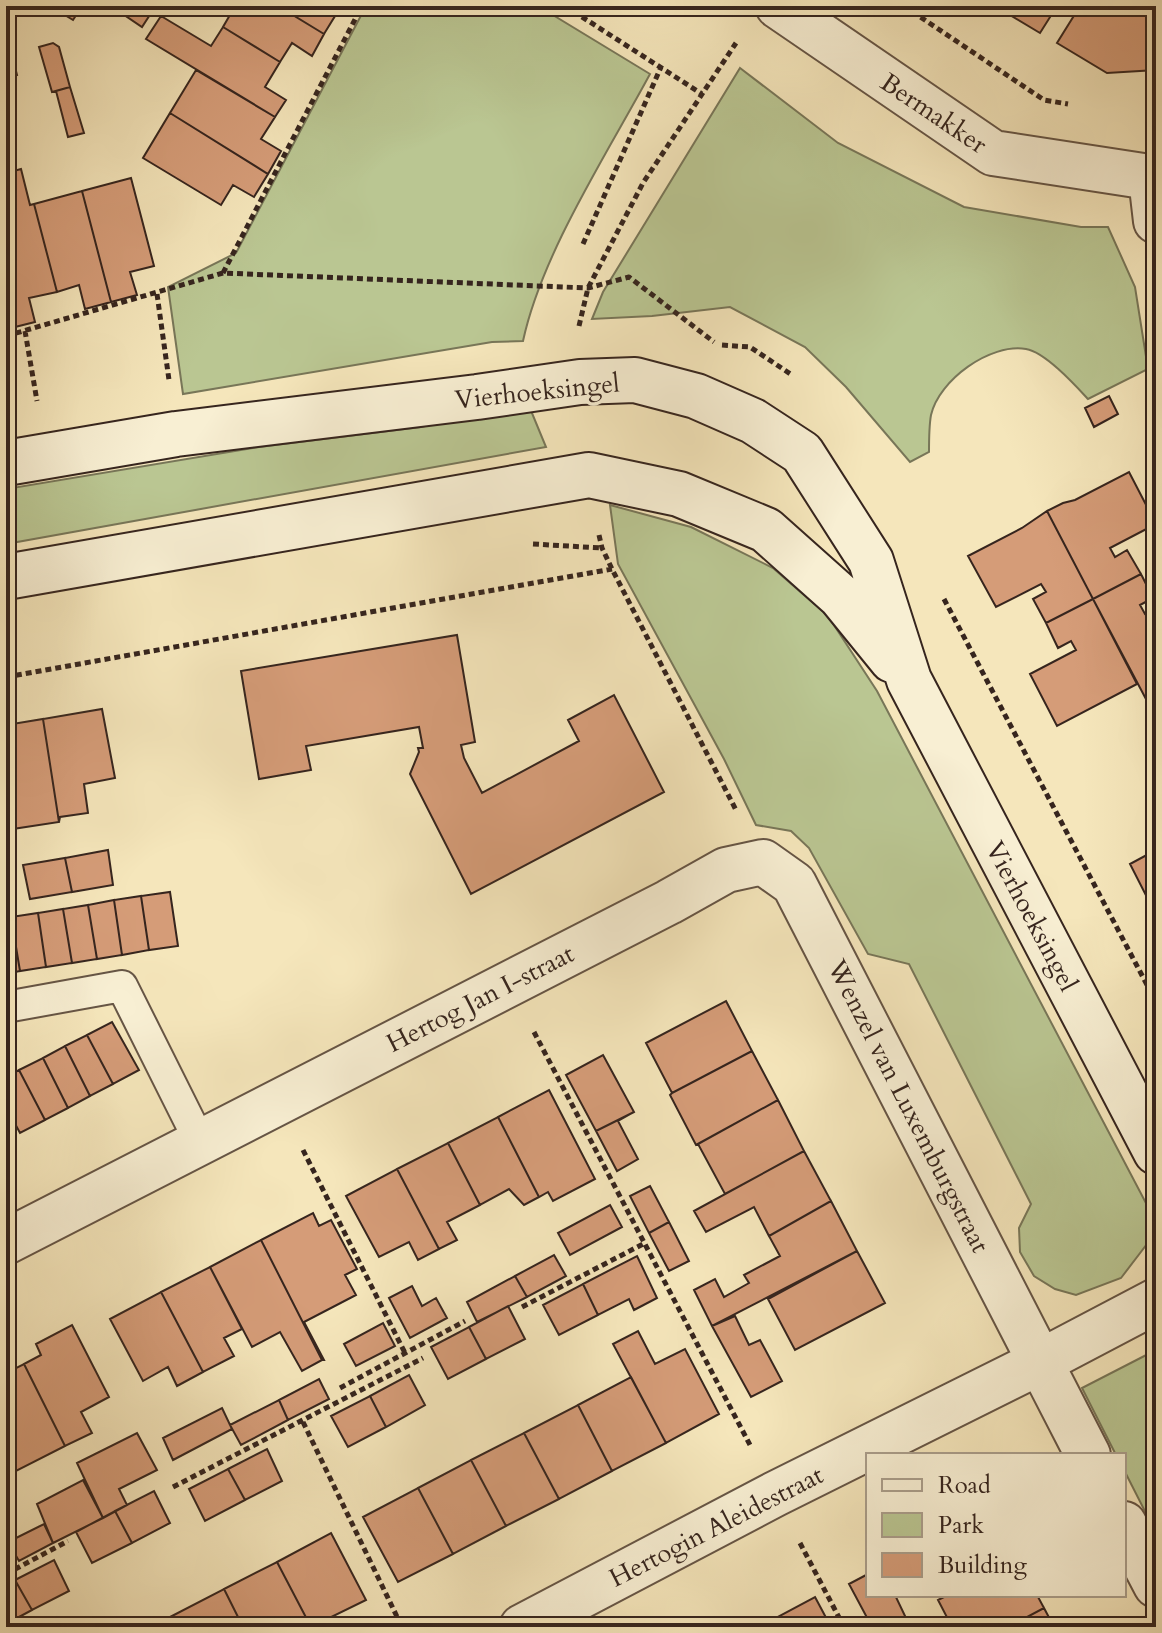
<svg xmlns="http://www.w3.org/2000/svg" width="1162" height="1633" font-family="Cardo,serif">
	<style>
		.green { fill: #bac692; stroke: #787658; stroke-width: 2 }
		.building { fill: #d59c78; stroke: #36251e; stroke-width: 2 }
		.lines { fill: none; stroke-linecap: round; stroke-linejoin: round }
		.lane-casing { stroke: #665545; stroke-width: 34 }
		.street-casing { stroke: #665545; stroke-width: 48 }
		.secondary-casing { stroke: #36251e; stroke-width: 48 }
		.path { stroke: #36251e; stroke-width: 5; stroke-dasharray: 6 4; stroke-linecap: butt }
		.lane { stroke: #f8efd3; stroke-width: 30 }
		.street { stroke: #f8efd3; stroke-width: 44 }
		.secondary { stroke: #f8efd3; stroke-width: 44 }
		.labels { text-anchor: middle; stroke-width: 7; stroke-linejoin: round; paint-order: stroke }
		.street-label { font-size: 26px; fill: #36251e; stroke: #f8efd3 }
	</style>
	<rect width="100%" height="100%" fill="#f5e6bb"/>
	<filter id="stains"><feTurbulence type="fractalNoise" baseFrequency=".0025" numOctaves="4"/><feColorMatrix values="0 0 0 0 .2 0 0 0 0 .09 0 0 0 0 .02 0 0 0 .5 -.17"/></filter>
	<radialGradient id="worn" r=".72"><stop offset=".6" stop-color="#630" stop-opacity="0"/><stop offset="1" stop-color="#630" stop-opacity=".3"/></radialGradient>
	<path class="green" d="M366 6H538L650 74C607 154 542 253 523 341L492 342 183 394 168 287 236 253Z
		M740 68 838 143 964 207 1081 227H1108L1135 287 1148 369 1088 399C1075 385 1045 352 1026 349 990 343 939 380 931 415 929 426 929 440 929 452L910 462 846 387 805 347 730 307 652 316 592 319 603 292Z
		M527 401 546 447 6 544V489L259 447 421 427Z
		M610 505 691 527 773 568 828 616 877 691 1147 1205 1150 1240 1121 1278 1076 1295 1055 1289 1034 1276 1020 1252 1019 1228 1031 1204 909 964 868 954 809 848 791 831 756 825 724 759 618 564Z
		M1156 1350V1533L1124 1470V1455H1116L1082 1388Z"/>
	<path class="building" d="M50 6H82L73 20Z
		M111 6H153L155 7 142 27Z
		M230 6H278L324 34 312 56 292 43 280 62 223 27 234 8Z
		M278 6H317L335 16 324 34Z
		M995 6H1057L1040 33Z
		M1080 6H1156V70L1107 73 1057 43Z
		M161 16 211 46 223 27 280 62 265 87 286 100 275 117 146 39Z
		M6 31 17 75 6 78Z
		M53 43 59 47 70 87 52 92 39 47Z
		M196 70 275 117 261 139 281 151 268 174 170 113Z
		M70 87 84 133 68 137 56 91Z
		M170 113 268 174 254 197 233 185 221 205 143 158Z
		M21 169 30 205 34 204 57 292 29 298 35 322 15 327 6 292V173Z
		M131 178 154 266 130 272 137 295 111 302 82 191Z
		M82 191 111 302 85 309 79 285 57 292 34 204Z
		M6 292 15 327 6 329Z
		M1109 396 1118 414 1094 427 1085 408Z
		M1129 472 1156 524 1110 548 1115 557 1127 550 1141 574 1093 599 1047 511 1063 503 1075 500Z
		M1047 511 1093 599 1046 623 1033 599 1046 592 1041 584 996 607 968 556 1022 528Z
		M1141 574 1153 598 1140 605 1145 614 1156 609V718L1093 599Z
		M1093 599 1137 684 1057 726 1030 674 1076 650 1071 641 1058 648 1046 623Z
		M457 635 475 742 461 745 464 758 482 793 579 741 568 720 614 695 664 792 471 894 410 774 419 752 418 748H423L419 727 306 746 311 770 259 779 241 671Z
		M102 709 115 778 84 784 88 813 60 817 59 822 43 719Z
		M43 719 59 822 6 830V725Z
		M108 850 113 885 72 892 65 858Z
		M1156 850V915L1130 864Z
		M65 858 72 892 30 899 23 865Z
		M170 892 178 946 149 950 141 896Z
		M141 896 149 950 122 955 114 900Z
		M114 900 122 955 97 959 88 905Z
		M88 905 97 959 72 963 63 909Z
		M63 909 72 963 46 967 38 913Z
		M38 913 46 967 20 971 11 917Z
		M11 917 20 971 6 974V918Z
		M726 1001 752 1051 672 1093 646 1043Z
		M112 1022 139 1070 113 1084 87 1035Z
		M87 1035 113 1084 90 1096 65 1046Z
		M65 1046 90 1096 68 1108 43 1058Z
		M752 1051 778 1100 696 1145 670 1095 672 1093Z
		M603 1055 634 1112 596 1131 566 1075Z
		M43 1058 68 1108 45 1120 19 1070Z
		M19 1070 45 1120 20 1133 6 1107V1078Z
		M549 1090 595 1179 553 1201 548 1192 539 1197 498 1117Z
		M778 1100 804 1151 725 1194 698 1144Z
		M634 1112 618 1121 638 1159 617 1171 596 1131Z
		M498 1117 539 1197 524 1205 509 1189 480 1205 448 1143Z
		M448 1143 480 1205 447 1222 457 1240 439 1249 397 1169Z
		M804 1151 831 1201 769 1236 754 1207 706 1232 694 1211Z
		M397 1169 439 1249 418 1260 409 1242 379 1257 346 1196Z
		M650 1186 669 1222 649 1233 630 1196Z
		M831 1201 857 1251 712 1326 694 1290 715 1279 724 1297 749 1283 744 1275 780 1256 769 1236Z
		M610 1205 622 1227 570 1255 558 1233Z
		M313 1213 319 1226 331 1220 357 1269 345 1275 356 1295 304 1322 324 1360H322L261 1240Z
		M669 1222 689 1261 669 1271 649 1233Z
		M261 1240 322 1360 302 1371 280 1332 252 1347 210 1267Z
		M857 1251 885 1303 795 1350 768 1299Z
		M554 1255 566 1276 527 1297 515 1276Z
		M637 1256 657 1298 634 1310 629 1299 598 1315 583 1284Z
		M210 1267 242 1329 224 1338 234 1356 203 1372 161 1292Z
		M515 1276 527 1297 477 1322 467 1302Z
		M583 1284 598 1315 559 1335 543 1305Z
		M412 1286 422 1306 436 1298 447 1318 410 1338 389 1298Z
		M161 1292 203 1372 177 1386 168 1367 143 1381 110 1319Z
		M508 1306 525 1339 486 1359 469 1327Z
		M735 1316 749 1345 760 1340 782 1381 751 1397 712 1326Z
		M383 1323 395 1346 356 1366 344 1344Z
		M72 1325 109 1397 81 1412 92 1433 65 1446 24 1364 41 1355 36 1344Z
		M469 1327 486 1359 448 1379 431 1347Z
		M638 1331 655 1364 685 1349 719 1414 666 1443 613 1344Z
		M24 1364 65 1446 16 1471 6 1452V1373Z
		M409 1375 425 1405 386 1427 370 1396Z
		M631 1377 666 1443 612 1471 578 1405Z
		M319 1379 329 1399 288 1420 279 1400Z
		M370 1396 386 1427 348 1447 331 1416Z
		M279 1400 288 1420 241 1445 230 1425Z
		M578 1405 612 1471 559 1499 524 1433Z
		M222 1408 232 1429 173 1460 163 1438Z
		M137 1433 157 1470 119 1489 127 1505 103 1518 77 1463Z
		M524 1433 559 1499 506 1526 471 1460Z
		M267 1449 282 1481 245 1500 228 1469Z
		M471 1460 506 1526 453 1554 418 1488Z
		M228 1469 245 1500 205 1521 189 1489Z
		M83 1480 103 1518 53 1543 37 1504Z
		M418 1488 453 1554 398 1582 363 1517Z
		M154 1491 170 1523 132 1543 115 1511Z
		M115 1511 132 1543 92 1563 76 1532Z
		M44 1524 53 1543 19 1561 8 1542Z
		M331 1533 366 1600 311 1627 277 1562Z
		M54 1560 69 1591 32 1610 15 1580Z
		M277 1562 311 1627H243L224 1589Z
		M868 1574V1595H895L906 1618 888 1627H872L849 1584Z
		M15 1580 32 1610 6 1624V1585Z
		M224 1589 243 1627H175L170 1617Z
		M948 1595H1037L1044 1608 1008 1627H952L938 1600Z
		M815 1597 831 1627H761V1626Z
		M1044 1608 1054 1627H1008Z
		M906 1618H912L917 1627H888Z"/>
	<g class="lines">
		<g class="lane-casing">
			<path id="lane" d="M6 1007 122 986 200 1142"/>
		</g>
		<g class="street-casing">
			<path id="street" d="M778 6 993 153 1156 178
				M1151 178 1156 221
				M6 1242 669 902 726 870 763 862 794 884 1088 1455
				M1124 1524 1156 1585
				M522 1627 775 1494 1040 1362 1156 1301"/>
		</g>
		<g class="secondary-casing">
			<path id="secondary" d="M6 463 176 434 477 397 580 382 635 380 696 396 753 421 802 453 871 561 909 680 1156 1152
				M6 577 589 475 679 494 766 530 840 596 892 660"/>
		</g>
		<path class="path" d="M565 6 702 94
			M904 6 1044 100 1068 104
			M583 244 661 67
			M223 273 362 6
			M157 294 169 380
			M579 326 588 288 643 183 736 43
			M25 331 37 401
			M6 336 223 273 588 288 629 277 714 342
			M722 345 750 347 792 375
			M599 535 602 548 612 569 737 812
			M533 544 602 548
			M944 599 1156 1002
			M6 677 612 569
			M534 1032 750 1445
			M303 1150 405 1353
			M522 1307 645 1243
			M340 1388 465 1321
			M303 1422 402 1627
			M173 1487 423 1358
			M800 1543 844 1627
			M6 1574 68 1541"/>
		<use href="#lane" class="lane"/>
		<use href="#street" class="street"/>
		<use href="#secondary" class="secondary"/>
	</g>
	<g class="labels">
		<g class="street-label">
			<text transform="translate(934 113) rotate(34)" y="9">Bermakker</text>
			<text transform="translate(537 391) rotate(-6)" y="9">Vierhoeksingel</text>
			<text transform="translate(1032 916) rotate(62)" y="9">Vierhoeksingel</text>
			<text transform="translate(480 998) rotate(-27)" y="9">Hertog Jan I-straat</text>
			<text transform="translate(909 1106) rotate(63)" y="9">Wenzel van Luxemburgstraat</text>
			<text transform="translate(716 1526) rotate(-27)" y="9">Hertogin Aleidestraat</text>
		</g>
	</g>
	<rect width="1162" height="1633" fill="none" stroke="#f5e6bb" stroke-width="32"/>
	<rect x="8" y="8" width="1146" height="1617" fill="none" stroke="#36251e" stroke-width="4"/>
	<rect x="16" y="16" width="1130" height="1601" fill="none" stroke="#36251e" stroke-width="2"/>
	<rect x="866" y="1453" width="260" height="144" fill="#f8efd3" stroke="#aa9e8b" stroke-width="2"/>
	<rect x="882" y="1479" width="40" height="12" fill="#f8efd3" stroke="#aa9e8b" stroke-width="2"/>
	<text x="938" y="1493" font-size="24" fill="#36251e">Road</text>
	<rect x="882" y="1513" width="40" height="24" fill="#bac692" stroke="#aa9e8b" stroke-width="2"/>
	<text x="938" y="1533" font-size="24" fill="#36251e">Park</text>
	<rect x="882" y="1553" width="40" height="24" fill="#d59c78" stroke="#aa9e8b" stroke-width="2"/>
	<text x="938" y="1573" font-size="24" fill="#36251e">Building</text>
	<rect width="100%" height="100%" filter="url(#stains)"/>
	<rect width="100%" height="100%" fill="url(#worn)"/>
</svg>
